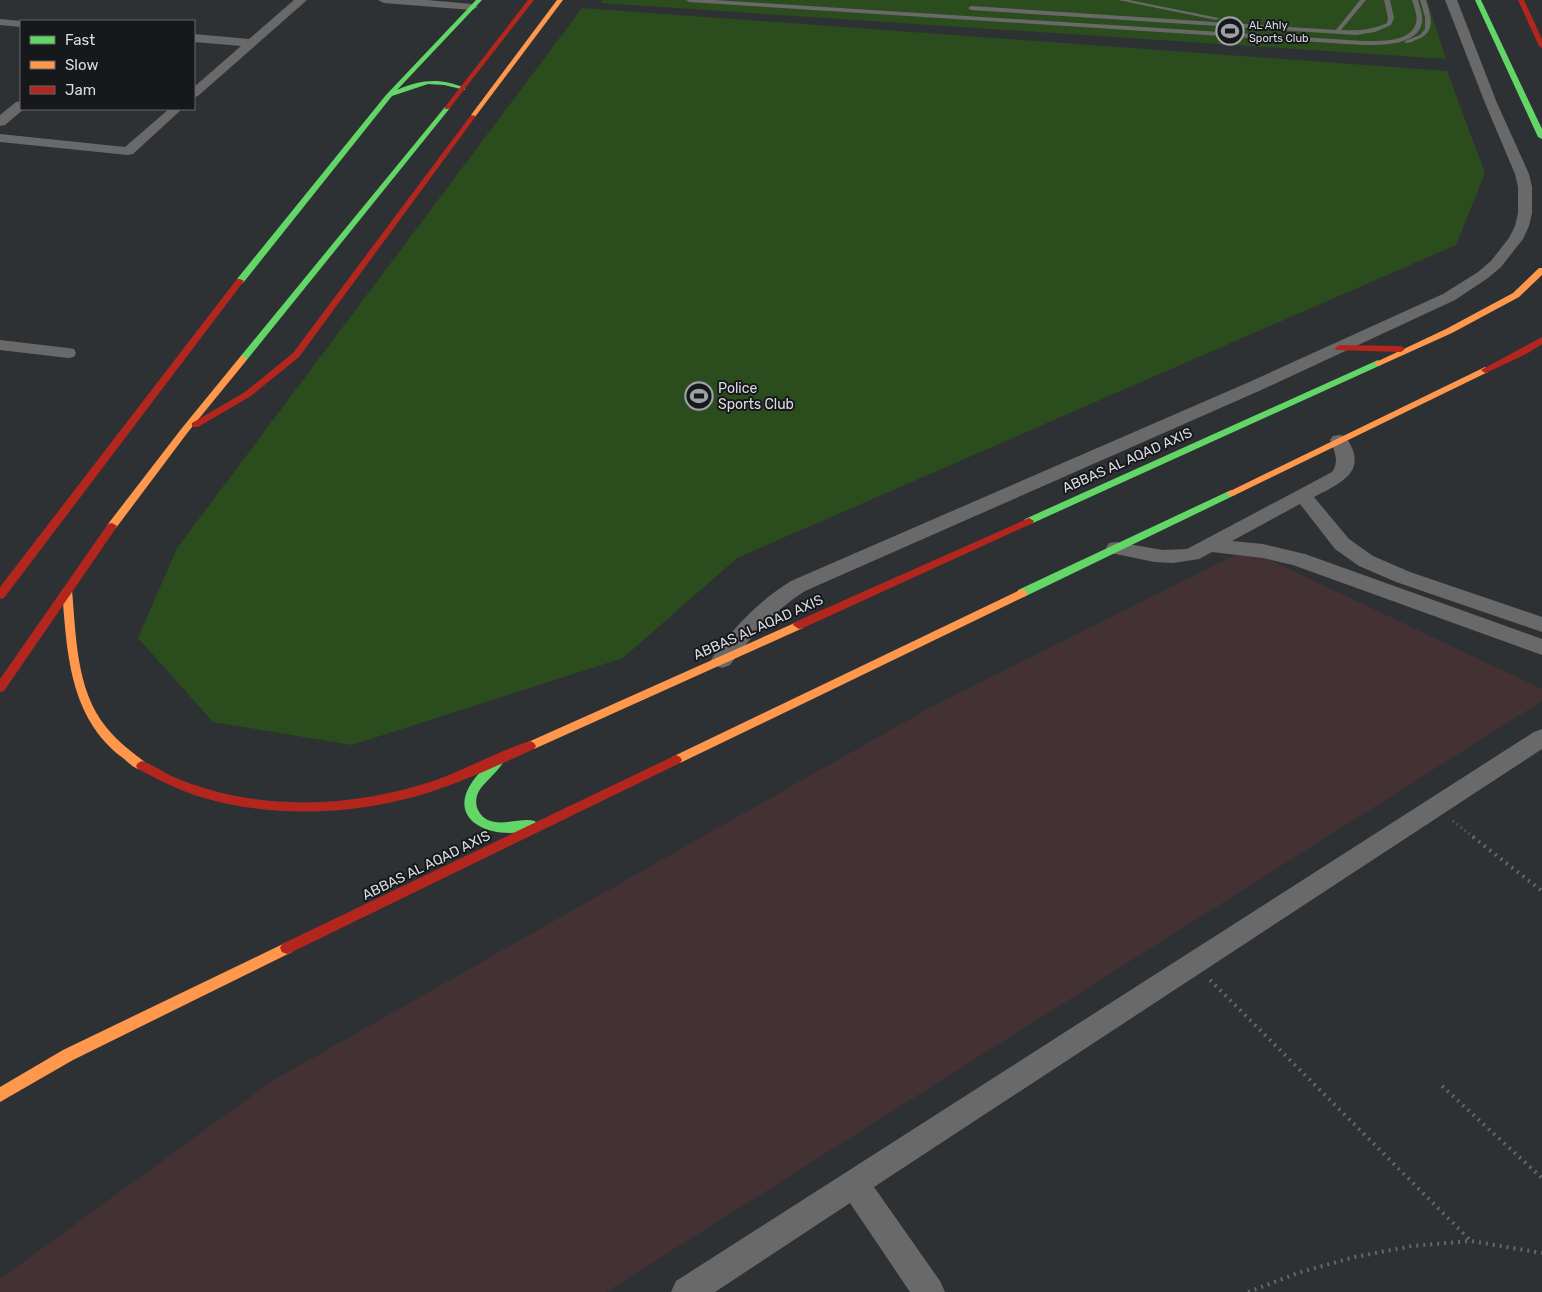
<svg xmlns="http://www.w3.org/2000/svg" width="1542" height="1292" font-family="Rubik,sans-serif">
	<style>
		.commercial { fill: #433134 }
		.green { fill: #2b4c1d }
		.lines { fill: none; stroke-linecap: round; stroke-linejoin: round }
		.path-far1 { stroke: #656767; stroke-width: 3; stroke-dasharray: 1 4; stroke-linecap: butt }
		.path { stroke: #656767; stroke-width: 4; stroke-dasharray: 2 5; stroke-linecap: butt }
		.lane { fill: #6a696a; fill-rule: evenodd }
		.street { fill: #6a696a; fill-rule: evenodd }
		.fast { fill: #63d668; fill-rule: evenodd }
		.slow { fill: #ff974d; fill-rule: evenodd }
		.jam { fill: #b3261e; fill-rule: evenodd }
		.labels { text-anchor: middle; stroke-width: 4; stroke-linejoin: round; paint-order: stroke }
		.far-poi-label { font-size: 11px; fill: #d9dce0; stroke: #16181b; text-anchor: start }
		.poi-label { font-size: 14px; fill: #d9dce0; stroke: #16181b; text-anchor: start }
		.street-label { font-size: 14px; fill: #d9dce0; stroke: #16181b }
	</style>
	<rect width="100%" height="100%" fill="#2e3134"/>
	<path class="commercial" d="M1247 549 1542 689V701L606 1292H0V1279L272 1081 931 707Z"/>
	<path class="green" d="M603 0H1427L1446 59 601 3Z
		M582 8 1447 71 1485 173 1456 245 737 558 623 658 352 745 213 722 138 638 177 548Z"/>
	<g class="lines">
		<path class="path-far1" d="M1453 821 1475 838"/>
		<path class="path" d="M1473 837 1542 891
			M1210 980 1471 1241
			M1442 1086 1542 1178
			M1248 1292 1301 1272 1355 1257 1412 1246 1471 1241 1542 1253"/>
		<path class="lane" d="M686 0H714L1363 41C1378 41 1411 43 1416 23 1418 16 1414 7 1412 0H1418C1420 7 1423 16 1422 23 1417 46 1381 45 1363 45L689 2Z
			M1118 0H1129L1219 18 1216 20Z
			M1360 0H1366L1341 30C1358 31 1371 30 1387 23L1388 18 1384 0H1390L1394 18 1391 25 1375 32 1356 35 971 10 968 8 971 6 1336 30Z
			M1420 0H1426C1431 17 1437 32 1416 40 1412 42 1409 43 1405 43V41L1420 35 1425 29V17Z"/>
		<path class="street" d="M294 0H307L198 96 194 97V87L241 46 194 42V34L249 39Z
			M378 0H427L472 4 478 7 472 10 384 3Z
			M1445 0H1457L1497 103 1529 174 1532 187V213L1529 226 1523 239 1501 267 1488 278 1455 300 1259 391 805 591C774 611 751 636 730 665L722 668 714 665 711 660 714 655C736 625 759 601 791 581L1247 383 1443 294 1478 272 1491 261 1509 238 1515 226 1518 213V187L1515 174 1485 103Z
			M0 19 21 21H24H21V27L0 25Z
			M21 101V109H24L5 125 0 126V115L16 102Z
			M169 109H182L133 154 128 155 0 142V134L125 147Z
			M0 340 68 348 74 349 76 353 74 357 68 358 0 350Z
			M1339 435 1345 436C1370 471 1342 482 1314 497L1349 539 1373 556 1410 572 1542 617V632L1396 582 1359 566 1335 549 1300 504 1232 541 1263 544 1305 554 1542 639V655L1293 565 1263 558 1212 552 1199 559 1173 563 1154 562 1116 554 1109 553 1106 548 1109 543 1116 542 1163 550 1187 549 1332 472C1340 462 1334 450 1330 440L1333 436Z
			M1542 729V749L874 1187 940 1281 945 1292H910L850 1203 715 1292H671L676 1281 1534 732Z"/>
		<path class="fast" d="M476 0H482L397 90C422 79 441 78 465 88V90L444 85 428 84 392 96 243 283H237V279L386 95Z
			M1475 0H1481L1542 129V139L1538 137Z
			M445 107 450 108 246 361H240V357Z
			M1378 360 1382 363 1381 365 1033 523 1029 524 1024 521 1025 519Z
			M1231 490 1236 493 1235 495 1026 596 1022 597 1017 593 1018 590Z
			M498 756 502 758 504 761C498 772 486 780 479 791 476 796 475 804 478 810 490 833 518 816 535 821L537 825 535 829C492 843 436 819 481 771 486 766 491 759 498 756Z"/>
		<path class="slow" d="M557 0H563L475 117H471V115Z
			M1539 268H1542V275L1519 297 1452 333 1381 365 1378 366 1374 363 1446 329 1513 293Z
			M243 356 246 357V361L188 432 116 528H108L107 526 108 524 182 428 240 357Z
			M1485 367 1489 370 1488 372 1235 495 1231 496 1226 493Z
			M67 586 72 590C76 635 76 690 106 727 117 741 132 752 146 763L148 766 146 769C137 772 130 764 123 758 69 718 67 652 62 590Z
			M1022 589 1026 590 1027 593 1026 596 680 763H672L670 760 672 757Z
			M799 621 803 622 805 625 803 628 534 749H526L524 746 526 743Z
			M287 942 292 944 294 948 292 952 73 1060 0 1102V1087L63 1050Z"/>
		<path class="jam" d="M528 0H534L449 109H445V107Z
			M1518 0H1524L1542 39V48L1539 46Z
			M471 115 476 116 299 357 251 396 198 427H192V423L245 392 293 353Z
			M237 279H240L244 281 4 598 0 599V587Z
			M1542 337V344L1528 353 1488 372 1485 373 1481 370Z
			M1339 345 1401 346 1405 349 1401 352 1336 350 1335 348Z
			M1029 518 1034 521 1033 523 803 628 799 629 793 625 795 622Z
			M112 523 117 526 116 528 4 691 0 692V679L108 524Z
			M530 741 534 743 536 746 534 749C497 766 460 783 421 795 351 815 274 818 204 798 180 791 159 780 138 769L136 766 138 763 142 761C154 765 164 773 176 778 185 782 195 785 204 788 277 811 364 805 436 780 467 769 498 751 530 741Z
			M676 755 680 757 682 760 680 763 292 952 287 954 282 952 280 948 282 944Z"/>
	</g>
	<defs>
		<g id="stadium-ring" transform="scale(1.4375)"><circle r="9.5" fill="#16181b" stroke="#9da0a4" stroke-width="1.5"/><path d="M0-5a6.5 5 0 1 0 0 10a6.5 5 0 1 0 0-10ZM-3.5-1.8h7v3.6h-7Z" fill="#9da0a4"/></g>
	</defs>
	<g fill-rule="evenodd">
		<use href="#stadium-ring" x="1230" y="31"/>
		<use href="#stadium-ring" x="699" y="396"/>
	</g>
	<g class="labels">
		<g class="far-poi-label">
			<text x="1249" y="29">AL Ahly<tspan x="1249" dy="13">Sports Club</tspan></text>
		</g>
		<g class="poi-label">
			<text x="718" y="393">Police<tspan x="718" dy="16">Sports Club</tspan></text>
		</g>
		<g class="street-label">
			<text transform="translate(1127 460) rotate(-24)" y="5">ABBAS AL AQAD AXIS</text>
			<text transform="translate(758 627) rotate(-24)" y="5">ABBAS AL AQAD AXIS</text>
			<text transform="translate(426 865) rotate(-26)" y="5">ABBAS AL AQAD AXIS</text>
		</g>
	</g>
	<rect x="20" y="20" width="175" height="90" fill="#16181b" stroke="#64666a"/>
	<rect x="30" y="36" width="25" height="8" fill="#63d668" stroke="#64666a"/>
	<text x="65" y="45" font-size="15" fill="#d9dce0">Fast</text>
	<rect x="30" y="61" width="25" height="8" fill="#ff974d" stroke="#64666a"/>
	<text x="65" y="70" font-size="15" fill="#d9dce0">Slow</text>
	<rect x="30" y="86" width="25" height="8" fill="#b3261e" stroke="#64666a"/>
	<text x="65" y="95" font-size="15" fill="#d9dce0">Jam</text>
</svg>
